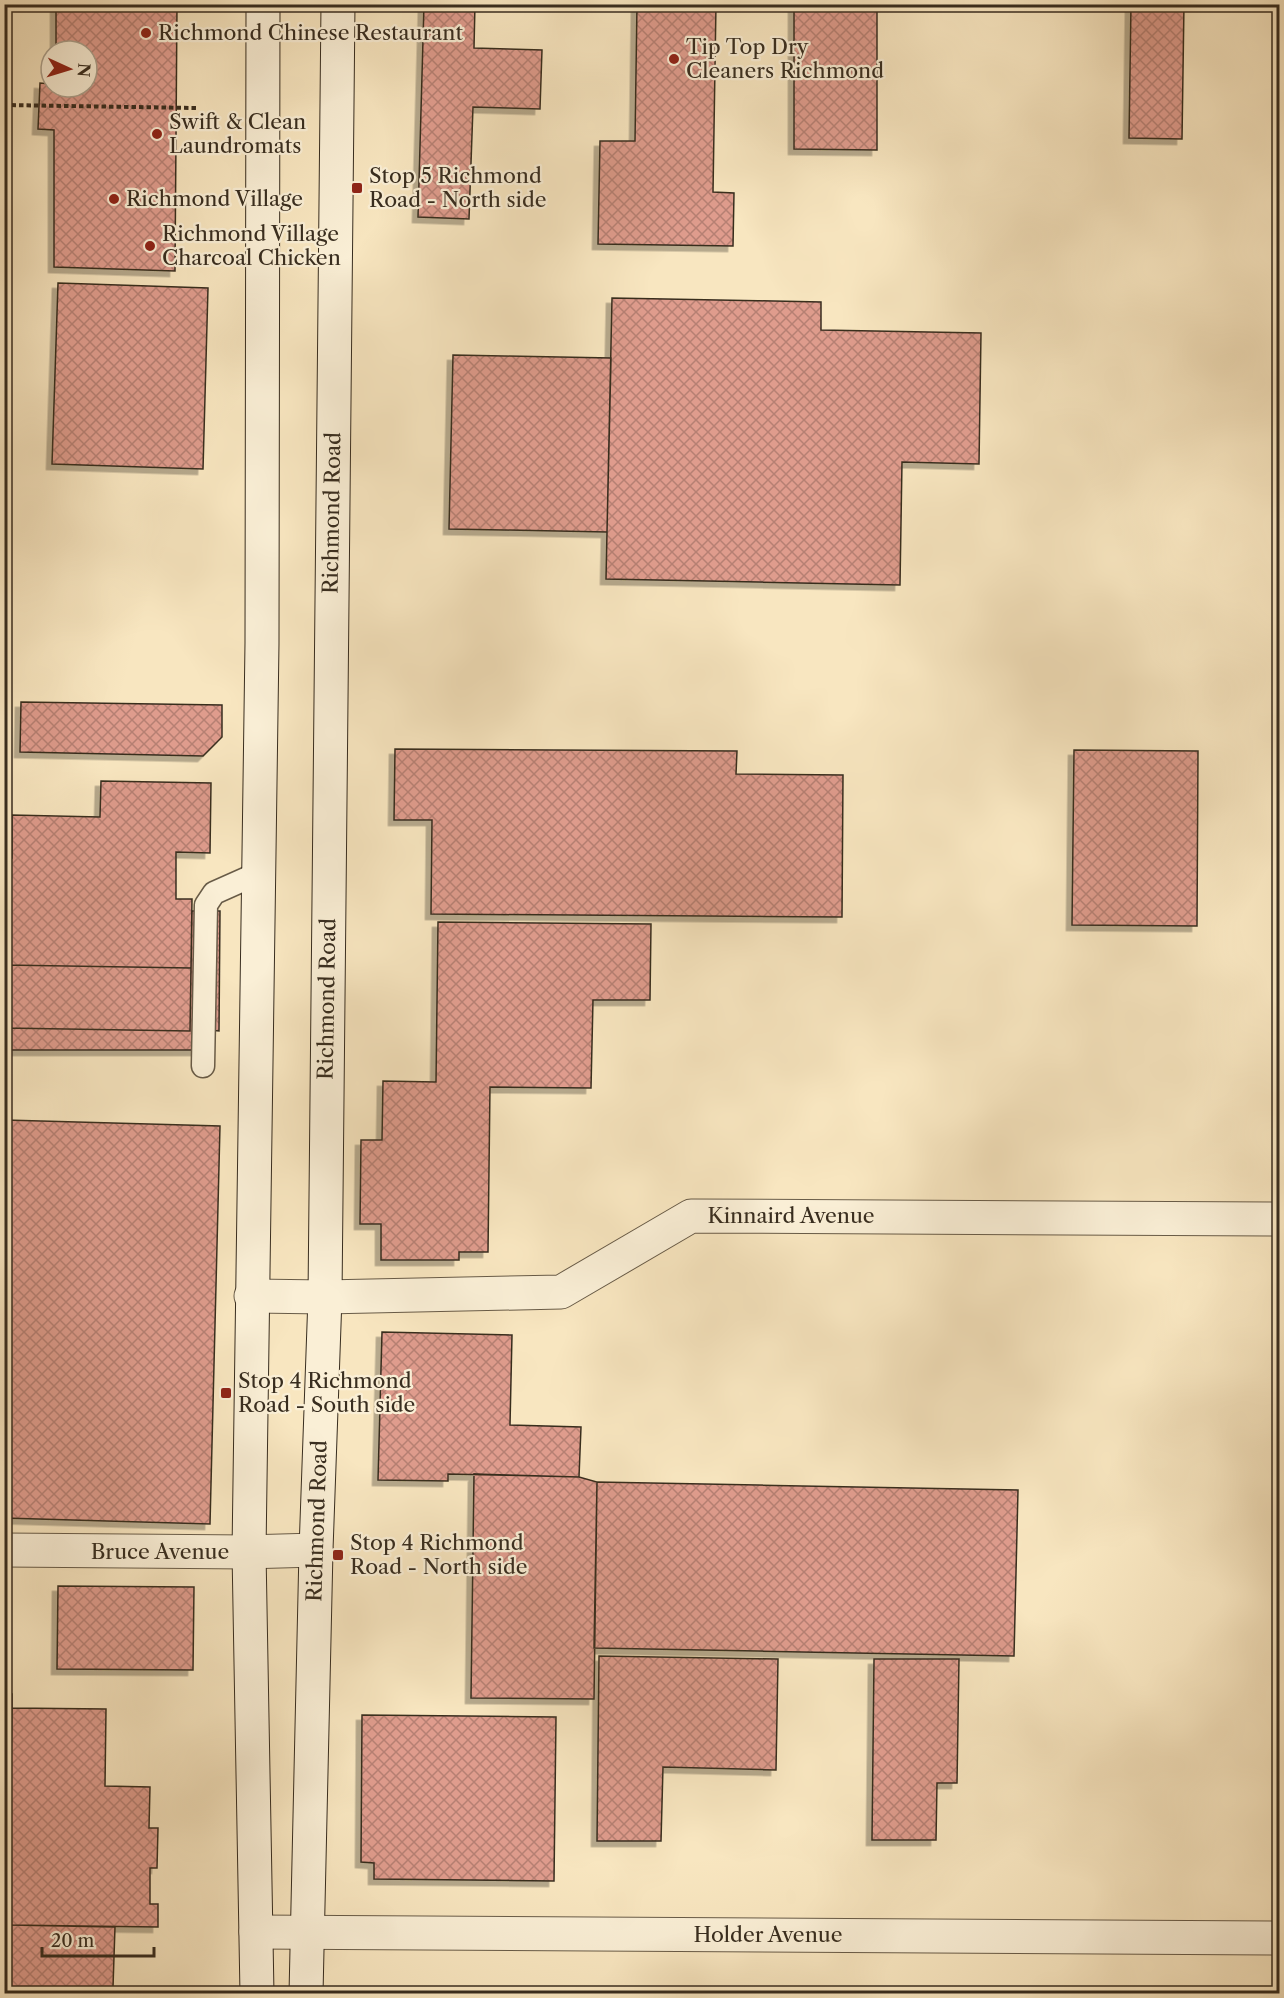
<svg xmlns="http://www.w3.org/2000/svg" width="1284" height="1998" font-family="'Libre Caslon Text',serif">
	<style>
		.building { fill: url(#building-cross-hatch); stroke: #382d1f; stroke-width: 1.5; filter: url(#shadow) }
		.lines { fill: none; stroke-linecap: round; stroke-linejoin: round }
		.lane-casing { stroke: #685b47; stroke-width: 25 }
		.street-casing { stroke: #685b47; stroke-width: 35 }
		.secondary-casing { stroke: #382d1f; stroke-width: 35 }
		.path { stroke: #382d1f; stroke-width: 4; stroke-dasharray: 4.5 3; stroke-linecap: butt }
		.lane { stroke: #faefd6; stroke-width: 22 }
		.street { stroke: #faefd6; stroke-width: 33 }
		.secondary { stroke: #faefd6; stroke-width: 33 }
		.poi-dot { fill: #8f2418; stroke: #faefd6; stroke-width: 2 }
		.labels { text-anchor: middle; stroke-width: 4.5; stroke-linejoin: round; paint-order: stroke }
		.poi-label { font-size: 21px; fill: #382d1f; stroke: #faefd6; text-anchor: start }
		.street-label { font-size: 21px; fill: #382d1f; stroke: #faefd6 }
	</style>
	<defs>
		<pattern id="building-cross-hatch" width="8" height="8" patternUnits="userSpaceOnUse" patternTransform="scale(1.5)"><rect width="8" height="8" fill="#df9c8d"/><path d="M0 0l8 8M0 8l8-8" fill="none" stroke="#b68073"/></pattern>
		<filter id="shadow"><feDropShadow dx="-5.5" dy="5.5" stdDeviation="0" flood-color="#0004"/></filter>
	</defs>
	<rect width="100%" height="100%" fill="#f8e6c0"/>
	<filter id="stains"><feTurbulence type="fractalNoise" baseFrequency=".00333" numOctaves="4"/><feColorMatrix values="0 0 0 0 .2 0 0 0 0 .09 0 0 0 0 .02 0 0 0 .5 -.17"/></filter>
	<radialGradient id="worn" r=".72"><stop offset=".6" stop-color="#630" stop-opacity="0"/><stop offset="1" stop-color="#630" stop-opacity=".3"/></radialGradient>
	<path class="building" d="M56 4H177L175 271 54 267V130L38 129 40 83 51 84V87H87V51H56Z
		M424 4H475L474 48 542 50 540 109 473 107 469 219 418 217Z
		M637 4H716L713 192 734 193 733 246 598 244 600 141H635Z
		M794 4H877V150L794 149Z
		M1131 4H1184L1182 139 1129 138Z
		M58 283 208 288 203 469 52 464Z
		M612 298 821 302V330L981 333 979 464 902 462 900 585 606 579Z
		M453 355 611 358 607 532 449 529Z
		M21 702 222 705V737L203 756 20 752Z
		M395 749 737 751 736 774 843 775 842 917 431 914 432 820H394Z
		M1074 750 1198 751 1197 926 1072 925Z
		M101 781 211 783 210 853 176 852V899H192L191 968 4 965V858H12V815L100 817Z
		M192 911H220L219 1031 198 1029 197 1050H4V1028L190 1031Z
		M438 922 651 924 650 1000H593L591 1088 490 1087 488 1252H459V1260H381V1224H360L361 1140H382L383 1081 436 1082Z
		M4 965 191 968 190 1031 4 1028Z
		M5 1120 220 1126 210 1524 4 1518Z
		M382 1332 512 1335 510 1425 581 1427 579 1477 448 1474V1481L378 1480Z
		M474 1474 579 1477 597 1482 594 1699 471 1698Z
		M597 1482 1018 1490 1014 1656 594 1648Z
		M58 1586 194 1587 193 1670 57 1669Z
		M599 1656 778 1659 776 1770 663 1767 661 1841H597Z
		M874 1659H959L957 1783H937L936 1840H872Z
		M4 1694H12V1708L8 1925 4 1922Z
		M12 1708 106 1709 105 1786 150 1787 149 1828H158L157 1868H150V1904H158V1927L8 1925Z
		M362 1715 556 1717 554 1881 374 1879V1863L361 1862Z
		M8 1925 115 1927 113 1987H136V1994H8Z"/>
	<g class="lines">
		<g class="lane-casing">
			<path id="lane" d="M203 1066 206 905 214 893 259 873"/>
		</g>
		<g class="street-casing">
			<path id="street" d="M251 1296 325 1297 561 1292 691 1216 1280 1219
				M4 1550 249 1552 316 1550
				M256 1932 1280 1938"/>
		</g>
		<g class="secondary-casing">
			<path id="secondary" d="M257 1994 249 1552 262 643 263 4
				M306 1994 316 1550 325 1297 338 4"/>
		</g>
		<path class="path" d="M4 105 196 108"/>
		<use href="#lane" class="lane"/>
		<use href="#street" class="street"/>
		<use href="#secondary" class="secondary"/>
	</g>
	<g class="poi-dot">
		<circle cx="146" cy="33" r="6"/>
		<circle cx="674" cy="59" r="6"/>
		<circle cx="157" cy="134" r="6"/>
		<rect x="351" y="182" width="12" height="12" rx="3"/>
		<circle cx="114" cy="199" r="6"/>
		<circle cx="150" cy="246" r="6"/>
		<rect x="220" y="1387" width="12" height="12" rx="3"/>
		<rect x="332" y="1549" width="12" height="12" rx="3"/>
	</g>
	<g class="labels">
		<g class="poi-label">
			<text x="158" y="40">Richmond Chinese Restaurant</text>
			<text x="686" y="54">Tip Top Dry<tspan x="686" dy="24">Cleaners Richmond</tspan></text>
			<text x="169" y="129">Swift &amp; Clean<tspan x="169" dy="24">Laundromats</tspan></text>
			<text x="369" y="183">Stop 5 Richmond<tspan x="369" dy="24">Road - North side</tspan></text>
			<text x="126" y="206">Richmond Village</text>
			<text x="162" y="241">Richmond Village<tspan x="162" dy="24">Charcoal Chicken</tspan></text>
			<text x="238" y="1388">Stop 4 Richmond<tspan x="238" dy="24">Road - South side</tspan></text>
			<text x="350" y="1550">Stop 4 Richmond<tspan x="350" dy="24">Road - North side</tspan></text>
		</g>
		<g class="street-label">
			<text transform="translate(332 513) rotate(-89)" y="7">Richmond Road</text>
			<text transform="translate(327 999) rotate(-89)" y="7">Richmond Road</text>
			<text x="791" y="1223">Kinnaird Avenue</text>
			<text transform="translate(317 1521) rotate(-88)" y="7">Richmond Road</text>
			<text x="160" y="1559">Bruce Avenue</text>
			<text x="768" y="1942">Holder Avenue</text>
		</g>
	</g>
	<rect width="1284" height="1998" fill="none" stroke="#f8e6c0" stroke-width="24"/>
	<rect x="6" y="6" width="1272" height="1986" fill="none" stroke="#382d1f" stroke-width="3"/>
	<rect x="12" y="12" width="1260" height="1974" fill="none" stroke="#382d1f" stroke-width="1.5"/>
	<g transform="translate(69 69) rotate(94)"><circle r="28" fill="#faefd6" stroke="#aca18d" stroke-width="1.5"/>
	<path d="M0-4.5L10 22L0 15L-10 22Z" fill="#8f2418"/>
	<text y="-9" font-size="16" font-weight="bold" text-anchor="middle" fill="#382d1f">N</text>
	</g>
	<path d="M42 1947v9h112v-9" fill="none" stroke="#382d1f" stroke-width="3"/>
	<text x="51" y="1947" font-size="18" fill="#382d1f" stroke="#faefd6" stroke-width="4.5" paint-order="stroke">20 m</text>
	<rect width="100%" height="100%" filter="url(#stains)"/>
	<rect width="100%" height="100%" fill="url(#worn)"/>
</svg>
